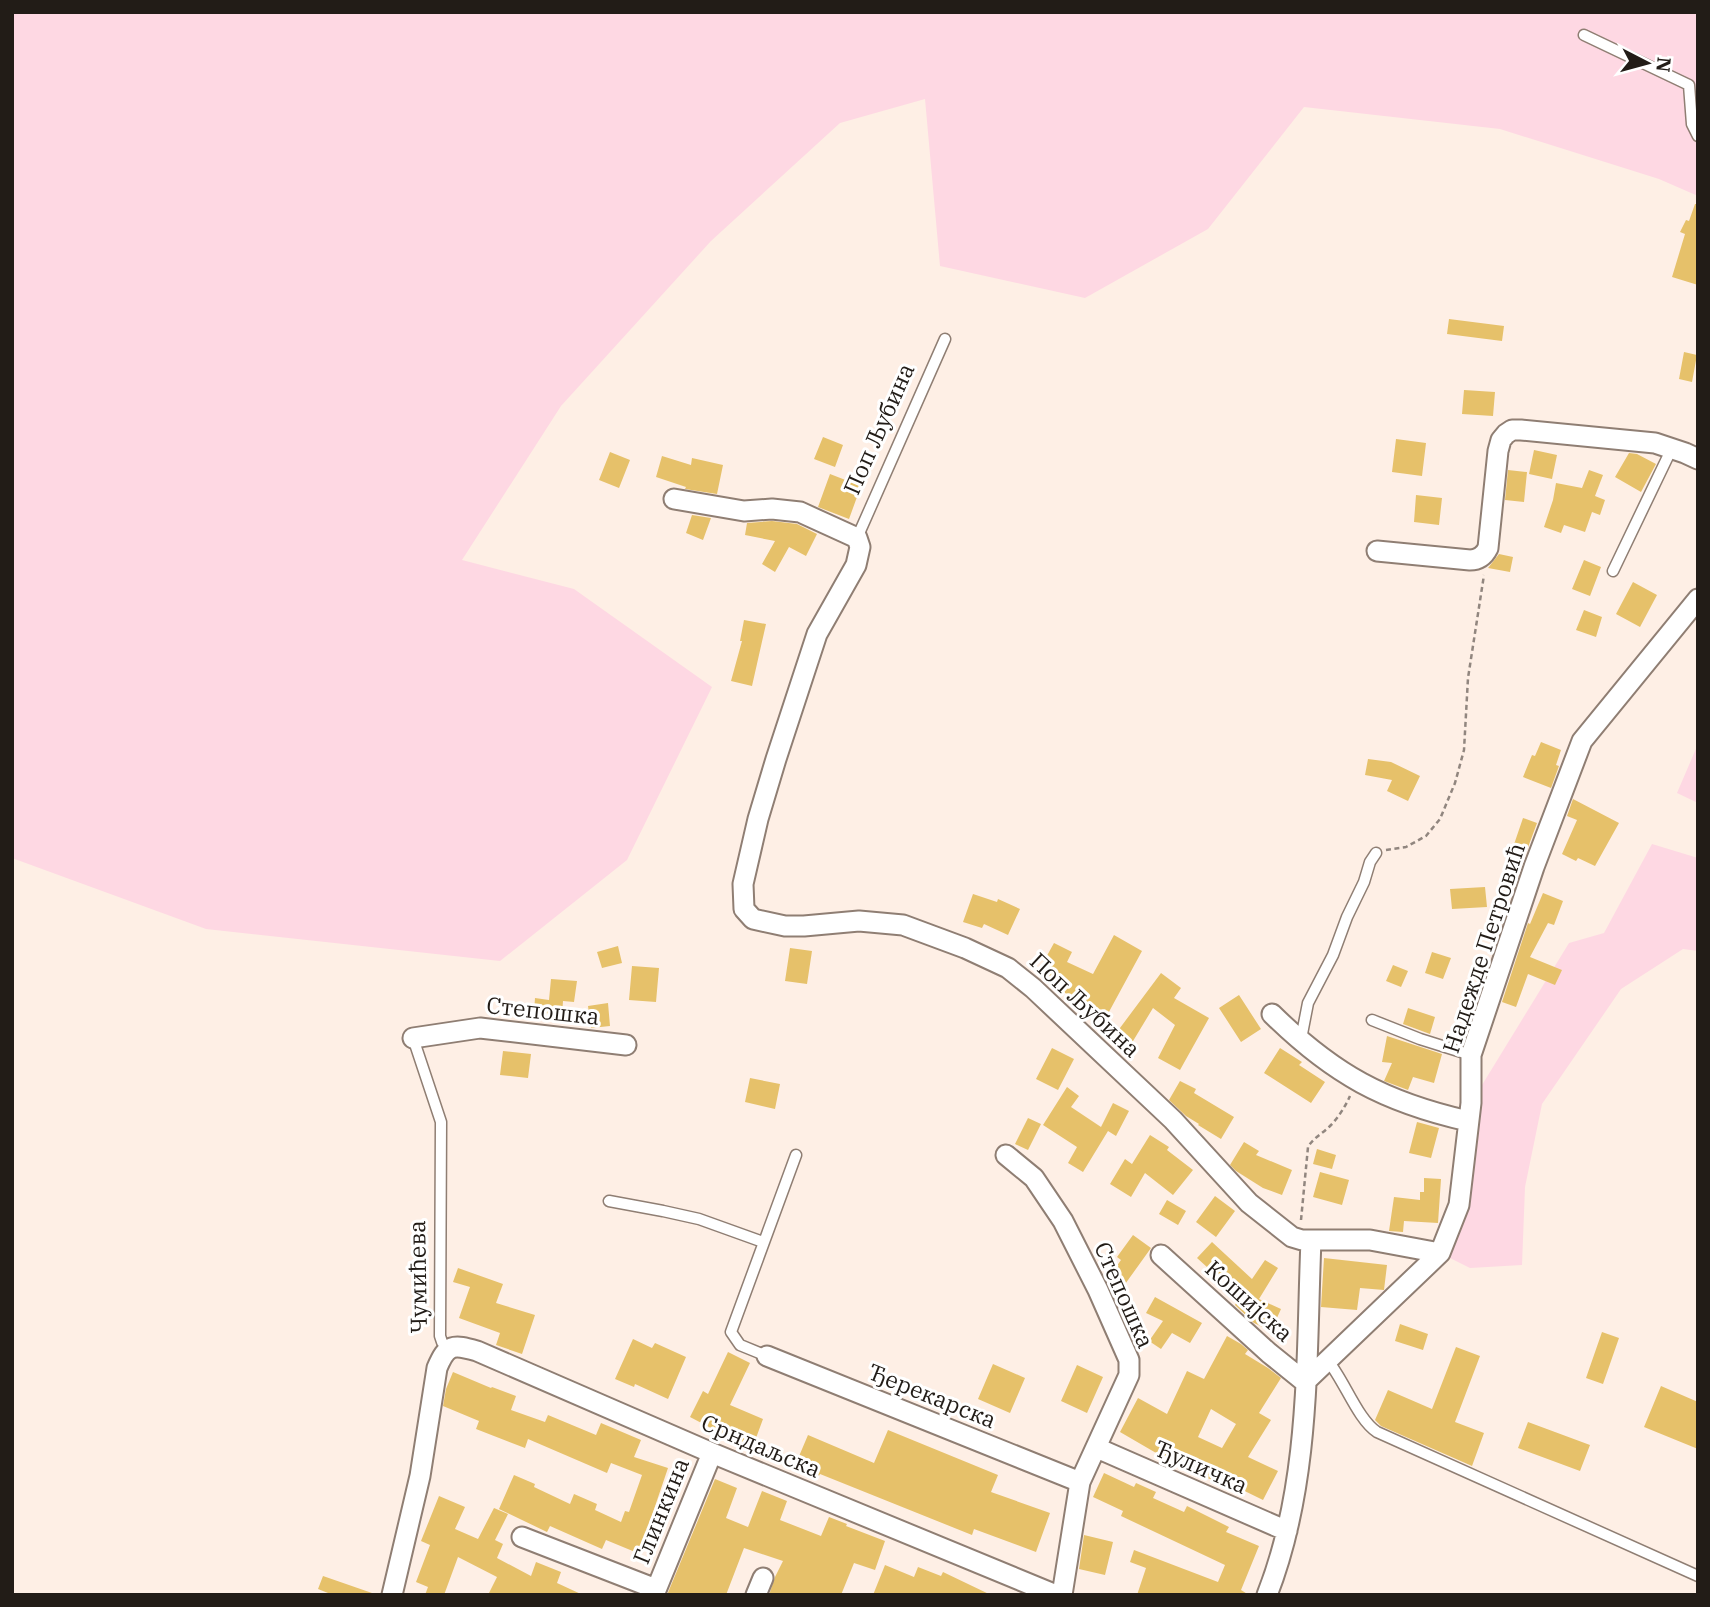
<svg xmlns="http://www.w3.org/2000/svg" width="1710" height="1607" font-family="'IBM Plex Serif',serif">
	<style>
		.green { fill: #fed8e3 }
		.building { fill: #e6c16a; fill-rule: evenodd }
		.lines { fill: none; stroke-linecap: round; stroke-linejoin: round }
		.service-casing { stroke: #8f7e73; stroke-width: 13 }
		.minor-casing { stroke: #8f7e73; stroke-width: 23 }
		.path { stroke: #91867f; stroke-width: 2.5; stroke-dasharray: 5 3.5; stroke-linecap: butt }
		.service { stroke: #fff; stroke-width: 10 }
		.minor { stroke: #fff; stroke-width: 19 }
		.labels { text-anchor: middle; stroke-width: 6; stroke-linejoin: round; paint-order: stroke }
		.street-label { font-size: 23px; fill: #221c17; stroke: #fff }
	</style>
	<rect width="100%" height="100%" fill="#feefe5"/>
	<path class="green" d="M12 12H1698V196L1659 179 1500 129 1304 107 1208 229 1085 298 940 266 925 99 840 123 711 241 561 406 462 560 574 589 712 687 627 860 500 961 206 929 12 858Z
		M1698 744V803L1677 793Z
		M1652 844 1698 858V951L1683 949 1621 989 1542 1104 1525 1187 1522 1265 1470 1268 1440 1253 1471 1103 1569 943 1604 933Z"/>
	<path class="building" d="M1695 204H1698V285L1672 277 1685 234 1680 232 1686 220 1689 221Z
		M1449 319 1504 326 1502 341 1447 334Z
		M1684 352 1697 355 1692 382 1679 379Z
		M1464 390 1495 392 1493 416 1462 414Z
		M823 437 843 445 835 467 814 459Z
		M1396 439 1426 443 1422 476 1392 472Z
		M1534 450 1557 455 1552 479 1529 474Z
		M610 452 630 460 619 488 599 480Z
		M1629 453 1637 454 1656 464 1641 492 1615 477Z
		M662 456 691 465 692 458 723 465 717 494 685 489 686 487 656 477Z
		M1508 470 1527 472 1524 502 1505 500Z
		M1589 470 1603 475 1595 496 1605 500 1600 515 1592 512 1585 532 1564 525 1561 533 1544 527 1553 500 1556 483 1582 488Z
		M830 474 861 486 849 519 818 507Z
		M1416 495 1442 498 1439 525 1414 522Z
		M692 515 711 518 703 540 686 533Z
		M772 521 797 524 817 534 806 556 789 547 775 572 762 564 775 541 745 535 747 523Z
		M1499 554 1513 557 1510 572 1488 568Z
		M1584 560 1601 567 1590 596 1572 589Z
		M1633 582 1657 595 1640 627 1616 614Z
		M1584 610 1602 617 1596 637 1576 630Z
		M744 620 766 624 752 686 731 681 742 641H740Z
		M1541 742 1561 750 1556 765 1559 766 1551 788 1523 777 1532 755 1535 756Z
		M1368 759 1391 762 1420 776 1408 801 1387 791 1392 780 1365 775Z
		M1573 799 1619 823 1595 866 1578 858 1576 861 1562 854 1577 820 1567 816Z
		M1523 818 1537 823 1523 861 1510 856Z
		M1485 887 1487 907 1452 909 1450 889Z
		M1543 893 1563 901 1554 925 1548 923 1530 957 1562 970 1555 985 1528 974 1516 1007 1502 1002 1528 923 1530 924Z
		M973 894 997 902 998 899 1020 909 1008 935 984 924 982 928 963 922Z
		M1114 935 1142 951 1104 1021 1085 1009 1088 1004 1059 990 1063 983 1039 970 1054 943 1072 952 1067 962 1093 974Z
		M618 946 622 963 602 968 597 952Z
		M790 948 812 951 807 984 785 981Z
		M1432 952 1451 958 1443 979 1425 973Z
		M1393 965 1408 971 1401 987 1386 981Z
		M632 966 659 968 656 1002 629 1000Z
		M1161 973 1181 988 1174 998 1209 1018 1180 1070 1158 1058 1175 1025 1153 1008 1130 1046 1114 1036Z
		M551 979 577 981 574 1002 563 1001 562 1015 534 1012 535 998 549 1000Z
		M1239 995 1261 1029 1241 1042 1219 1008Z
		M608 1003 610 1026 591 1028 588 1006Z
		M1408 1008 1435 1017 1430 1034 1403 1024Z
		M1387 1036 1442 1054 1434 1083 1413 1077 1408 1090 1384 1081 1392 1063 1382 1062Z
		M1052 1048 1074 1059 1058 1090 1036 1079Z
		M1280 1048 1302 1062 1299 1065 1325 1082 1311 1103 1264 1073Z
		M503 1051 531 1054 528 1078 500 1075Z
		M750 1078 780 1084 775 1109 745 1102Z
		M1180 1081 1196 1089 1194 1093 1234 1117 1221 1139 1198 1125 1199 1124 1186 1116 1169 1100Z
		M1067 1087 1079 1096 1071 1107 1101 1127 1113 1103 1129 1111 1116 1136 1108 1131 1083 1172 1068 1163 1077 1147 1043 1125Z
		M1028 1118 1041 1124 1028 1150 1015 1144Z
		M1417 1122 1439 1128 1431 1158 1409 1153Z
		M1150 1135 1169 1147 1167 1150 1193 1170 1173 1195 1145 1173 1131 1197 1110 1184 1125 1159 1132 1164Z
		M1244 1142 1259 1151 1256 1155 1292 1170 1282 1195 1263 1188 1236 1171 1230 1165Z
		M1317 1149 1336 1155 1332 1169 1313 1164Z
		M1320 1172 1349 1180 1342 1205 1313 1197Z
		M1424 1178 1441 1179 1438 1223 1404 1221 1403 1232 1389 1231 1394 1197 1420 1200V1192H1424Z
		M1215 1196 1235 1211 1216 1237 1196 1222Z
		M1167 1200 1186 1211 1178 1225 1159 1214Z
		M1133 1235 1151 1248 1123 1287 1109 1277 1121 1260 1117 1257Z
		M1212 1242 1252 1279 1265 1260 1278 1268 1259 1299 1281 1309 1271 1331 1254 1323 1235 1305 1241 1293 1220 1274 1218 1277 1197 1258Z
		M1324 1258 1387 1265 1384 1290 1360 1288 1357 1310 1321 1307Z
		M458 1268 503 1284 496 1303 535 1315 522 1354 496 1345 500 1333 459 1318 470 1287 453 1282Z
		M1155 1297 1202 1323 1190 1343 1172 1333 1161 1349 1149 1341 1163 1321 1146 1313Z
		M1400 1324 1428 1334 1423 1350 1395 1341Z
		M1602 1332 1619 1338 1603 1384 1586 1378Z
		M1227 1336 1241 1344 1248 1350 1245 1354 1268 1368 1281 1378 1259 1413 1271 1420 1248 1457 1278 1471 1263 1500 1214 1476 1212 1480 1163 1457 1120 1432 1138 1398 1167 1414 1187 1371 1204 1379ZM1211 1409 1236 1424 1222 1448 1198 1437Z
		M633 1339 652 1348 655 1343 686 1357 668 1399 635 1384 634 1387 615 1379Z
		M1456 1347 1480 1356 1455 1422 1484 1433 1472 1466 1381 1426 1375 1420 1388 1390 1432 1409Z
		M728 1352 750 1363 730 1405 763 1419 752 1449 729 1439 730 1438 690 1417 703 1391 708 1394Z
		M993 1364 1025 1378 1010 1413 978 1399Z
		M1077 1365 1103 1377 1087 1413 1061 1401Z
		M453 1372 491 1388 492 1387 516 1396 511 1410 545 1422 548 1415 596 1435 601 1423 641 1440 634 1457 668 1468 650 1521 653 1522 640 1554 606 1540 602 1549 550 1526 547 1532 499 1509 514 1475 535 1484 534 1487 570 1504 574 1494 597 1504 595 1510 621 1522 625 1511 629 1512 642 1475 611 1463 607 1473 528 1439 525 1448 476 1429 479 1421 443 1406 446 1389Z
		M1661 1386 1698 1402V1449L1644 1427Z
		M1528 1422 1590 1445 1580 1471 1518 1448Z
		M888 1430 998 1475 991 1492 1050 1513 1036 1552 974 1529 972 1535 820 1474 817 1479 794 1468 808 1435 874 1463Z
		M1104 1473 1134 1487 1136 1483 1156 1492 1153 1498 1184 1512 1187 1506 1229 1527 1226 1532 1259 1546 1241 1590 1249 1595H1137L1146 1568 1130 1562 1134 1550 1218 1582 1225 1565 1121 1516 1123 1511 1093 1497Z
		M715 1479 737 1488 726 1518 748 1527 762 1491 787 1501 780 1520 821 1536 829 1517 847 1524 846 1526 885 1541 875 1570 854 1563 841 1595H769L775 1577 783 1561 744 1548 726 1595H667Z
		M439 1496 465 1507 455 1529 478 1539 494 1508 508 1514 495 1540 503 1544 497 1558 531 1576 536 1562 561 1572 557 1583 583 1595H488L497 1577 458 1557 444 1595H425L428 1587 416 1582 430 1545 421 1541Z
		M1084 1535 1113 1542 1105 1575 1079 1569Z
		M885 1565 914 1577 918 1567 941 1576 943 1572 991 1595H873Z
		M323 1576 372 1593 371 1595H333L318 1589Z"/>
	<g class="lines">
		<g class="service-casing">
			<path id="service" d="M1584 35 1689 85 1692 124 1698 136
				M857 538 945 339
				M1613 571 1672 448
				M1372 1020 1420 1039 1471 1055
				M413 1038 441 1122 440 1336 442 1342 448 1349
				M1301 1039 1308 1003 1333 955 1347 917 1364 882 1370 862 1376 853
				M609 1201 663 1211 699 1219 763 1242
				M767 1356 740 1345 731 1332 796 1155
				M1328 1361C1344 1380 1358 1420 1377 1432L1698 1576"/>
		</g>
		<g class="minor-casing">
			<path id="minor" d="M674 499 744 511 772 509 800 512 857 538 860 547 856 565 817 634 776 759 758 819 743 884 744 909 753 919 785 926H804L859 921 903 925 965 948 1008 968 1033 988 1173 1120 1249 1203 1292 1237 1302 1240H1370L1440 1253
				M1377 551 1470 560C1478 560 1484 556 1488 548L1498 451 1501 440 1506 434 1512 430H1521L1655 443 1685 453 1698 459
				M1272 1014C1333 1074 1384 1102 1468 1121
				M413 1038 480 1028 626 1045
				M1006 1155 1034 1178 1063 1221 1098 1290 1129 1360V1375L1080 1482 1062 1595
				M1161 1255 1269 1353 1305 1382 1440 1253 1459 1205 1471 1103V1055L1534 867 1582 741 1698 599
				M767 1356 1080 1482
				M1097 1448 1287 1531
				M522 1537 656 1589
				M392 1595 420 1476 437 1368C447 1344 453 1344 477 1351L712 1453 1056 1595
				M654 1595 712 1453
				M756 1595 763 1578
				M1267 1595C1311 1483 1306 1358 1311 1240"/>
		</g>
		<path class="path" d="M1386 850 1406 847 1426 836 1440 819 1455 783 1464 750 1468 678 1484 575
			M1301 1220 1308 1147C1313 1138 1322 1134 1330 1126 1338 1118 1345 1107 1350 1096"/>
		<use href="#service" class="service"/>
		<use href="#minor" class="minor"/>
	</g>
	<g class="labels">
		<g class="street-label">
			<text transform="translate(879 429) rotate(-66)" y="8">Поп Љубина</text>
			<text transform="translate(1484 948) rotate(-72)" y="8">Надежде Петровић</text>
			<text transform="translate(1085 1005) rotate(43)" y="8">Поп Љубина</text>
			<text transform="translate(543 1011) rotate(6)" y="8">Степошка</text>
			<text transform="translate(418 1277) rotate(-91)" y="8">Чумићева</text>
			<text transform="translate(1124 1295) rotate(66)" y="8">Степошка</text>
			<text transform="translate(1249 1301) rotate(42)" y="8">Кошијска</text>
			<text transform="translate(932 1396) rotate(22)" y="8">Ђерекарска</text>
			<text transform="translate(761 1446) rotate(23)" y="8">Срндаљска</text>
			<text transform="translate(1201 1467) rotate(24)" y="8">Ђуличка</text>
			<text transform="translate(661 1511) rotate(-68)" y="8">Глинкина</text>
		</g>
	</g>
	<rect width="1710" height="1607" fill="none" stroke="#221c17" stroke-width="28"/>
	<g transform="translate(1647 63) rotate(96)" stroke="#ffffff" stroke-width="5" paint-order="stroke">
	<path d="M0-5L12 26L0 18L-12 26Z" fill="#221c17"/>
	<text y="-10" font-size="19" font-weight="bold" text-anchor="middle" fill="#221c17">N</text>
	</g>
</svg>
